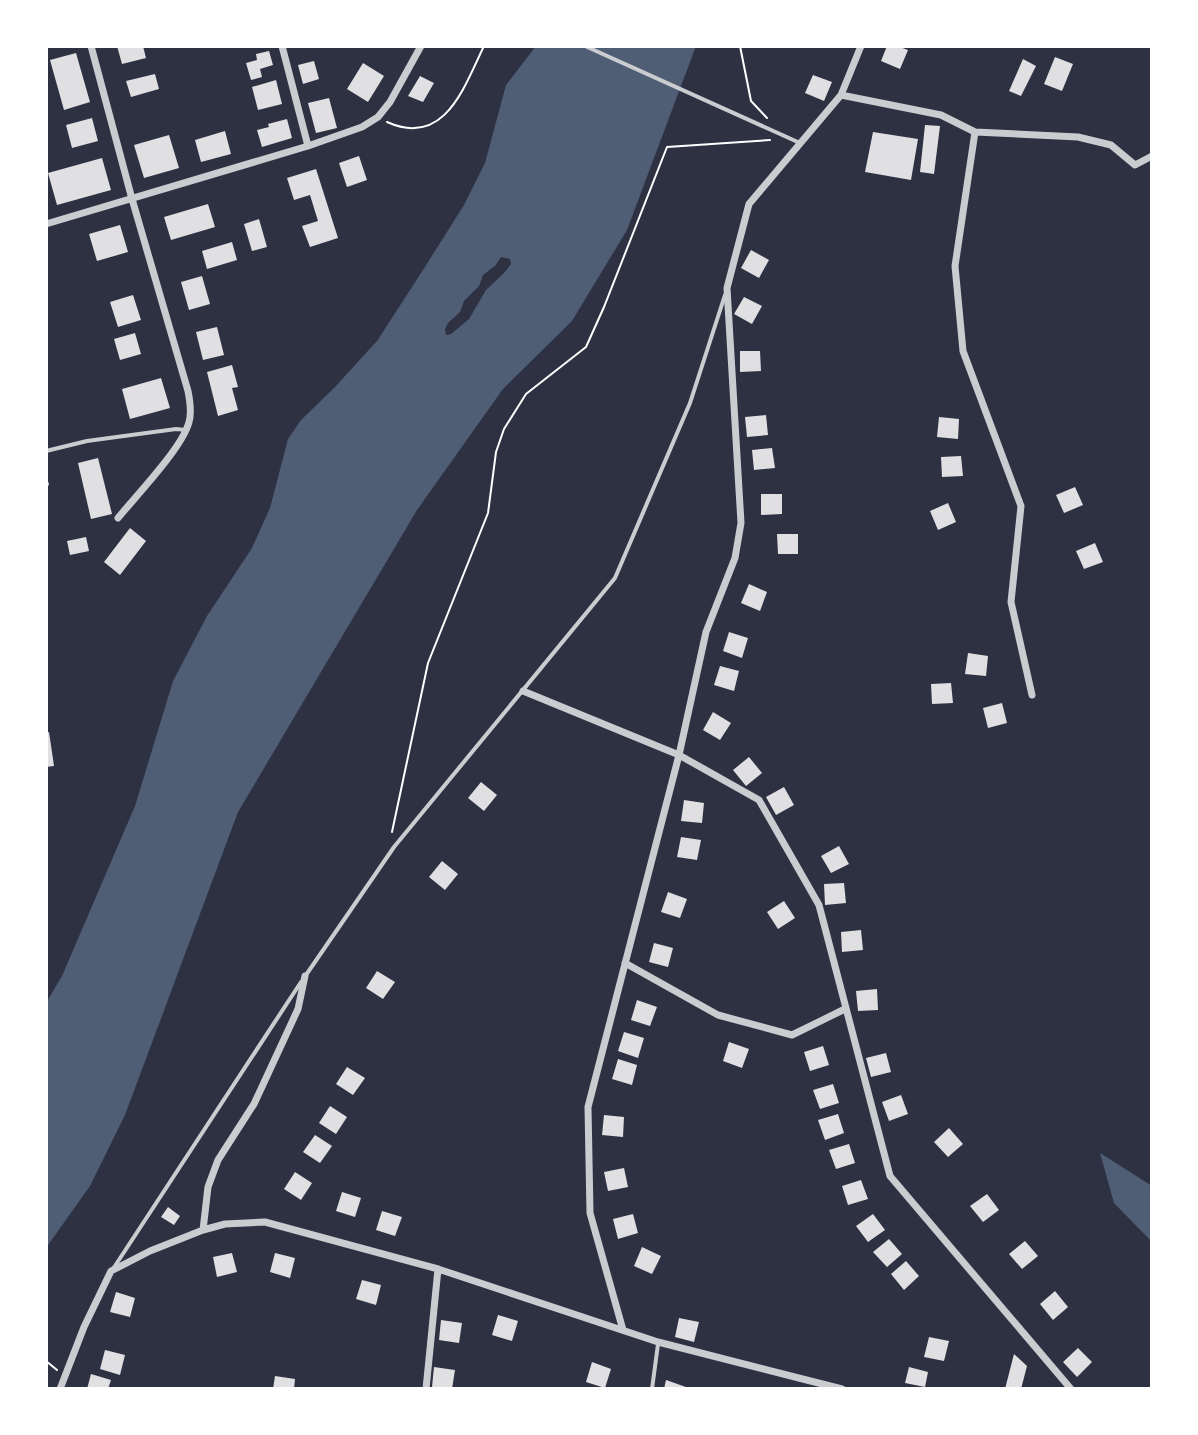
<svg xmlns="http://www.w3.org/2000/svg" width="1198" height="1435" font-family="'DejaVu Sans',sans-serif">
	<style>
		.water { fill: #4f5d75; fill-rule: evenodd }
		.building { fill: #e0e0e3 }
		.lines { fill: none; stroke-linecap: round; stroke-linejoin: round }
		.path { stroke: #fff; stroke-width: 2 }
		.service { stroke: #caccd0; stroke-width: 4 }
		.minor { stroke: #caccd0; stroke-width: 7 }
	</style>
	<rect width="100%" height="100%" fill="#2d3142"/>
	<path class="water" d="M536 46H696L627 230 572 321 503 389 417 510 238 812 125 1115 90 1186 46 1248V1003L62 976 135 806 173 681 207 616 252 548 270 508 288 439 301 420 334 388 377 341 423 270 464 205 485 163 506 85ZM501 257 510 259 511 264 504 273 486 290 469 319 451 334 446 335 445 329 448 323 460 312 464 301 479 286 483 275 495 266Z
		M1100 1153 1152 1186V1242L1114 1203Z"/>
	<path class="building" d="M117 46H143L146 58 122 64Z
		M887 46H897L908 50 900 69 881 61Z
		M269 51 273 65 260 69 262 77 251 80 246 63 257 60 256 54Z
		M76 53 90 102 64 110 50 60Z
		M1055 57 1073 64 1062 91 1044 84Z
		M1023 59 1036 66 1021 96 1009 91Z
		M314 61 319 79 303 84 298 65Z
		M363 63 384 76 368 102 347 89Z
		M155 74 159 89 131 97 126 81Z
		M813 75 832 82 824 101 805 93Z
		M420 76 434 83 423 102 408 96Z
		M276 80 282 104 258 110 252 87Z
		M329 98 337 128 316 133 308 103Z
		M92 118 98 141 72 148 66 125Z
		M287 119 292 138 262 147 257 130 269 127 268 124Z
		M925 125 940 126 934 174 920 172Z
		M225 131 231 154 201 162 195 140Z
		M873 132 918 139 911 180 865 172Z
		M169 135 179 168 144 178 134 145Z
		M359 156 367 180 347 187 339 163Z
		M102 158 111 190 57 205 48 173Z
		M316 169 338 238 310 247 302 226 318 221 310 195 294 200 287 178Z
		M208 204 215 227 171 240 164 217Z
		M259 219 267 247 252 251 244 224Z
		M120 225 128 252 97 261 89 234Z
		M232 242 237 260 207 269 202 251Z
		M751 250 769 260 759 278 741 268Z
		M202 276 210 304 189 310 181 282Z
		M133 295 141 320 118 327 110 302Z
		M744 297 762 306 752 324 734 314Z
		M217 327 224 355 203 360 196 332Z
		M135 333 141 354 120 360 114 339Z
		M740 351H760L761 371 740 372Z
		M232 365 238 387 232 388 238 410 218 416 207 372Z
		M161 378 170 408 130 419 122 389Z
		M766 415 768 435 747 437 745 417Z
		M939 417 959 419 958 439 937 437Z
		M772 448 775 468 754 470 752 450Z
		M961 456 963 476 942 477 941 457Z
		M98 458 112 514 91 519 78 463Z
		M1075 487 1083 505 1064 513 1056 495Z
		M761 494H782V514L761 515Z
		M948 503 956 522 938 530 930 511Z
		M130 528 146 541 120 575 104 562Z
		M777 534H798V554H778Z
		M86 537 89 551 70 555 67 541Z
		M1095 543 1103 562 1084 569 1076 551Z
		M749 584 767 592 760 611 741 603Z
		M729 632 748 638 742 658 723 651Z
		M968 653 988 656 986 676 965 674Z
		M720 666 739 671 734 691 714 685Z
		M951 683 953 703 932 704 931 684Z
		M1002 703 1007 723 988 728 983 708Z
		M713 712 731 723 720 740 703 730Z
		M49 732 54 766 46 767V733Z
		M749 757 762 773 746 786 733 770Z
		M481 782 497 795 484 811 468 798Z
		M784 787 794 805 776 815 766 797Z
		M684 800 704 803 702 823 681 821Z
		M681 837 701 840 697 860 677 857Z
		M839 846 849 864 831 873 821 856Z
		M442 861 458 874 445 890 429 877Z
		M844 883 846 903 825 905 824 884Z
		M668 892 687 899 680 918 661 912Z
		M784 901 795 918 778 929 767 912Z
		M861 930 863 950 842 952 841 932Z
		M654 943 673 948 668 967 649 962Z
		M377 971 395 982 383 999 366 988Z
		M877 989 878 1010 858 1011 856 991Z
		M637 1000 657 1007 650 1026 631 1020Z
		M624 1032 644 1038 638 1058 618 1051Z
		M729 1042 749 1049 742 1068 723 1061Z
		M823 1046 829 1065 810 1071 804 1052Z
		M886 1053 891 1072 871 1077 866 1058Z
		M618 1059 637 1065 632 1085 612 1079Z
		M347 1067 365 1078 353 1095 336 1084Z
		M833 1084 839 1103 820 1109 813 1090Z
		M901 1095 908 1114 889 1121 882 1102Z
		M330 1106 347 1117 336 1134 319 1123Z
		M838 1114 844 1133 825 1140 818 1120Z
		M604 1115 624 1117 623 1137 602 1135Z
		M949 1128 963 1144 948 1157 934 1142Z
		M315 1135 332 1146 320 1163 303 1152Z
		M849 1144 855 1163 836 1169 829 1150Z
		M624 1168 628 1187 608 1191 604 1172Z
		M295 1172 312 1183 301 1200 284 1189Z
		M861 1180 868 1199 848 1205 842 1186Z
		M342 1192 361 1198 355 1217 336 1211Z
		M987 1194 999 1210 983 1222 970 1206Z
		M168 1207 180 1216 174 1225 161 1217Z
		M382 1211 402 1217 395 1236 376 1230Z
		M633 1214 638 1233 618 1239 613 1219Z
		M873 1214 885 1230 868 1242 856 1226Z
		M889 1239 902 1254 887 1267 873 1252Z
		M1025 1241 1038 1256 1022 1269 1009 1254Z
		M642 1247 661 1256 652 1274 634 1266Z
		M232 1253 237 1272 217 1277 213 1257Z
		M275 1253 295 1258 290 1278 270 1272Z
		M906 1261 919 1276 904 1290 891 1274Z
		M362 1280 381 1285 376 1305 356 1299Z
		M1055 1291 1068 1307 1053 1320 1040 1304Z
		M116 1292 135 1298 130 1317 110 1312Z
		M498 1315 518 1321 512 1341 492 1335Z
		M679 1318 699 1322 694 1342 675 1337Z
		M441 1320 462 1323 459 1343 439 1340Z
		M929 1337 949 1341 944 1361 924 1357Z
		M1078 1348 1092 1362 1077 1377 1063 1362Z
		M105 1350 125 1355 120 1375 100 1369Z
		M1014 1354 1027 1366 1021 1389H1005Z
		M592 1362 611 1369 605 1388 586 1382Z
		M434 1367 455 1370 452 1389 432 1387Z
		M909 1367 928 1372 925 1387 905 1383Z
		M91 1374 111 1380 108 1389H87Z
		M275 1376 295 1379 294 1389H273Z
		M666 1380 686 1387 685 1389H664Z"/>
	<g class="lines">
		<path class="path" d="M740 46 751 101 767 118
			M387 122C445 148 464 87 484 46
			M392 832 428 663 488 513 496 452 504 429 526 394 586 347 604 307 667 147 770 140
			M46 1361 57 1370"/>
		<path class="service" d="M585 46 800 143
			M46 451 87 441 176 429 186 430
			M46 482 47 484
			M306 975 394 847 615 578 690 403 725 295
			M113 1269 301 982
			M652 1389 658 1344"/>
		<path class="minor" d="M91 46 132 199 188 391C190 401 192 412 189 422 183 447 136 496 118 518
			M282 46 308 146
			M841 95 941 115 975 132 1078 137 1111 145 1135 165 1152 156
			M975 132 955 266 963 351 1021 506 1011 602 1032 695
			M46 224 308 146 362 127 378 117 390 102 421 46
			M523 691 679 755 759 800 819 905 890 1176 1071 1389
			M625 963 718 1015 792 1035 845 1009
			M203 1230 208 1187 218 1160 254 1104 298 1009 305 976
			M623 1330 590 1213 588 1107 679 755 706 632 735 558 741 523 727 288 749 204 841 95 861 46
			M60 1389 84 1327 111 1271 150 1251 203 1230 225 1224 265 1222 438 1269 658 1342 842 1389
			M426 1389 438 1269"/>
	</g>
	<rect width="1198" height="1435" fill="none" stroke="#ffffff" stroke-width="96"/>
</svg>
